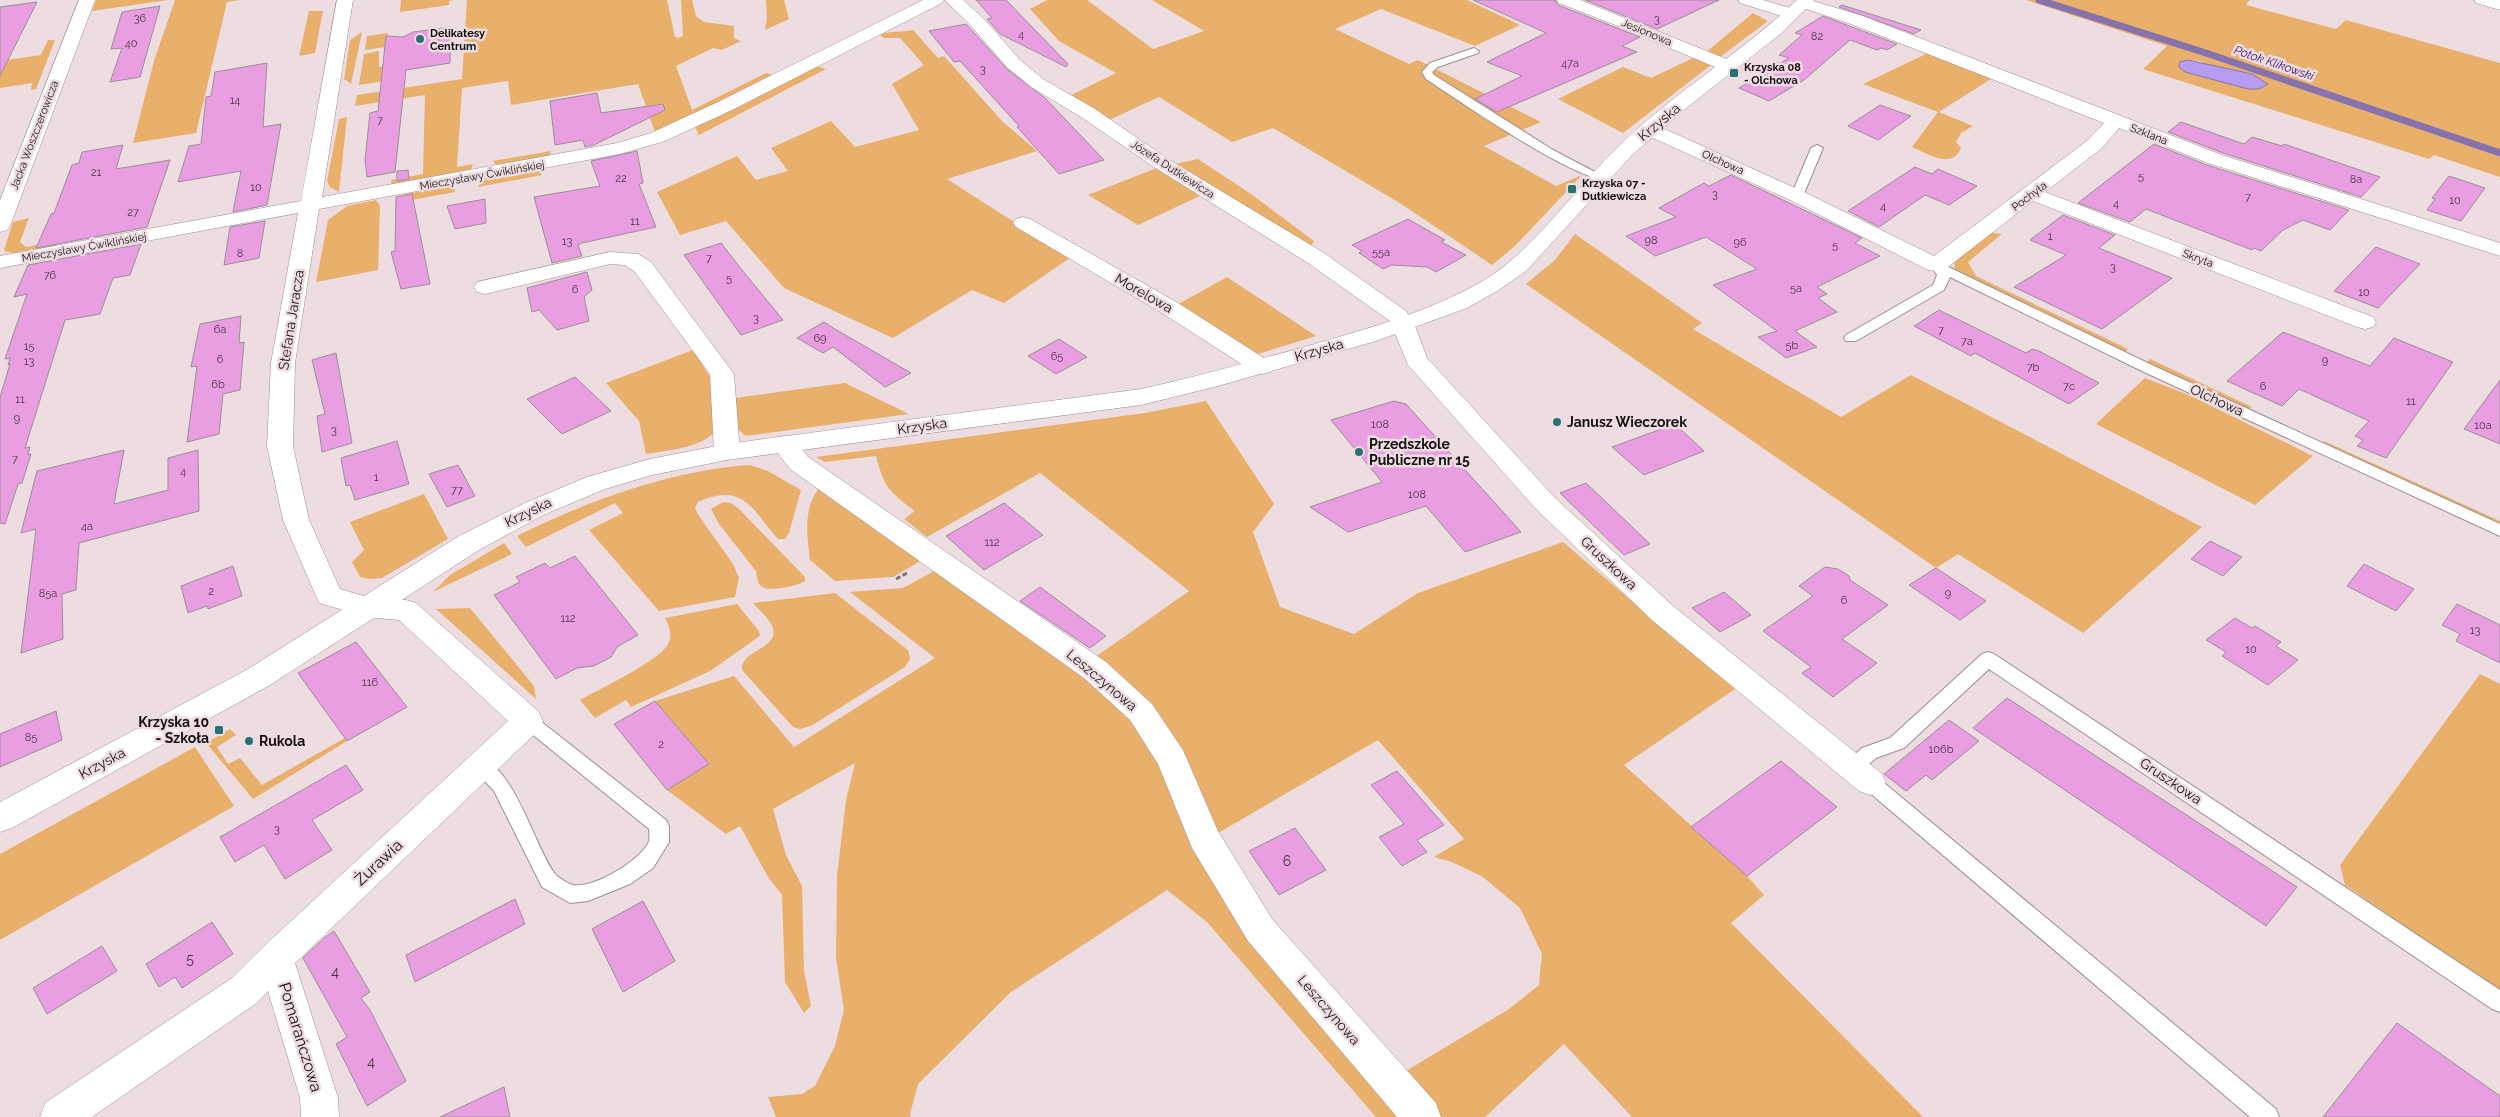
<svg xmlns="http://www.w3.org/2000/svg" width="2500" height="1117" font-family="Raleway,sans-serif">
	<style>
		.green { fill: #e9b06c; fill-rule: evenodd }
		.water { fill: #b79df2; stroke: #8673ae }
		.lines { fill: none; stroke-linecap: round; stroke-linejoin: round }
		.stream { stroke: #8673ae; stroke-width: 7 }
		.building { fill: #e99ee1; stroke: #9a8f98 }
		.lane-casing { stroke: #9c8d90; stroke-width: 2 }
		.street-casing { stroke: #9c8d90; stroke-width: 1 }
		.secondary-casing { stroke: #9c8d90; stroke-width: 1 }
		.path { stroke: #807678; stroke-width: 3; stroke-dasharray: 5 2.5; stroke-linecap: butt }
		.lane { fill: #fff; fill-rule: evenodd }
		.street { fill: #fff; fill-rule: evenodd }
		.secondary { fill: #fff; fill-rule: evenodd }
		.poi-dot { fill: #267173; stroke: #eddde0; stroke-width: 2 }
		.labels { text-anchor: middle; stroke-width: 5; stroke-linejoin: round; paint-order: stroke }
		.number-label { font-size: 11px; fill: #4a3445 }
		.far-street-label { font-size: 11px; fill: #151011; stroke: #eddde0 }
		.far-poi-label { font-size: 11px; font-weight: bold; fill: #151011; stroke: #eddde0; text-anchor: start }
		.far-water-label { font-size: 12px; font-style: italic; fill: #3f1275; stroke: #eddde0 }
		.street-label { font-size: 14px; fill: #151011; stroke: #eddde0 }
		.poi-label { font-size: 14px; font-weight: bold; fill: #151011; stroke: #eddde0; text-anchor: start }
		.near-number-label { font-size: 14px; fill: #4a3445 }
		.near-street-label { font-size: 16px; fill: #151011; stroke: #eddde0 }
	</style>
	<rect width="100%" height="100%" fill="#eddde0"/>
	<path class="green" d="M96 0H168L92 11Z
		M175 0H241L227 2 196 133 133 143 154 61Z
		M401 0H455L449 1V5L400 12Z
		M467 0H667L675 37 679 38 683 36 681 0H692L696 16 704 22 734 26V38L741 41 722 50 713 48 676 66 692 110 766 73 776 76 655 132 638 84 511 105 508 81 462 88 457 167 473 164 470 172 392 187 391 180 423 174 425 95 355 106 357 95 462 79Z
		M766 0H784L789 19 765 30 767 18Z
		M1047 0H1087L1153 49 1204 31 1152 0H1467L1520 25 1475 46 1381 9 1335 29 1409 64 1418 60 1541 122 1484 146 1556 186 1582 175 1515 246 1492 265 1403 205 1273 128 1232 142 1159 97 1109 120 1067 97 1116 73 1059 41 1030 9Z
		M2026 0H2250L2246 5 2336 29 2346 20 2500 63V177L2434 155 2429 159 2143 69 2167 46ZM2188 60 2200 61 2248 89 2185 72 2179 66 2180 62Z
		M309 11H323L315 53 299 56Z
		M1753 13 1768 21 1720 57 1705 53Z
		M913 30 938 58 944 56 1003 122 1037 151 947 179 1070 258 1004 303 972 290 893 338 784 288 726 221 680 235 657 192 737 156 756 180 788 171 771 148 831 121 855 147 919 130 892 84 924 65 900 38H884L880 35C892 30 901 33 913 30Z
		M362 32 351 84 344 79 350 40Z
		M388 33 385 47 365 50 367 36Z
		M48 40H55L36 89 31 90 32 83 0 88V61L41 55Z
		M379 51V67L398 64 397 79 359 85 364 54Z
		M1930 52 1994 77 1939 112 1973 126 1961 133 1956 142 1961 148C1952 170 1928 154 1912 147L1938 112 1863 84Z
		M1697 56 1711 65 1623 133 1558 99 1623 67 1651 78Z
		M817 66 826 69 699 135 695 127Z
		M347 117 339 192 330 187 327 181 339 119Z
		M551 151 550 156 498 168 493 161Z
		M1198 159 1251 194 1314 241 1310 247 1175 164Z
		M1159 167 1204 194 1138 225 1088 195Z
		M539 170 542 175 478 187 481 181Z
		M453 185 455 192 396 203 402 195Z
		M376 200 380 206 378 270 316 282 328 220 347 206Z
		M29 218 20 242 26 247 59 241C57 244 56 246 54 248 46 252 10 256 4 250L13 222Z
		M1992 233 2002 234 1968 262 1976 276 2128 349 2125 352 1955 269 1954 261 1983 237Z
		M1575 234 1702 323 1693 329 1841 417 1911 375 2202 527 2083 633 1958 554 1936 568 1526 284 1555 260Z
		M1227 277 1316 336 1255 355 1175 306Z
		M693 350 710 377 714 433C697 449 668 450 646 454L639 421 606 383Z
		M2150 359 2252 407 2248 410 2147 362Z
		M2145 378 2189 395 2313 456 2255 505 2096 424Z
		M845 383 909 414 746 436 736 428 735 398Z
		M1206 401 1274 504 1253 532 1280 607 1354 634 1418 593 1563 542 1735 689 1624 765 1747 876 1764 895 1731 923 1923 1117H1632L1564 1044 1485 1117H1438L1401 1074 1509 1009 1539 985 1542 954 1520 908 1483 877 1452 862 1434 857 1464 839 1378 740 1213 836 1094 658 1189 591 1040 473 927 537 904 519 915 511C889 492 884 487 876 456L825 462 816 457 1145 413Z
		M2324 441 2500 521V525L2322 445Z
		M750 465 768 471 801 490 789 533 785 539H778C752 509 743 482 698 502L695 508 699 516 733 564 739 578 735 597 659 611 589 530 623 513 615 503 526 547 517 536C587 501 672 470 750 465Z
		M818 489 922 560 893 577 835 581 810 560C807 535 803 511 818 489Z
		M424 494 448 539 382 578 370 579 360 577 352 562 364 550 350 522Z
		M723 502 731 503 739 509 805 577V581C797 586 768 593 761 586 757 582 757 576 756 571L719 524 711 509Z
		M504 543 512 554 433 592 450 575Z
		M936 570 1045 645 1132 717 1172 781 1410 1117H1376L1207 922 1167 890 1011 992 918 1084 910 1114 911 1117H776L768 1097 802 1094 815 1086 835 1046 844 1010 836 958 837 876 846 800 855 763 773 809 786 855 802 886 804 971 811 1006 804 1013 785 982 782 895 768 877 740 826 726 834 667 790 709 764 655 701 734 676 794 747 935 658 850 592 903 588Z
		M835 593 908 650 910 659 905 667 811 726 800 729 793 727 742 670C740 650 779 649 773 628 770 619 759 610 753 603Z
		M737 604 759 631 760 636 710 671 631 707 626 700 595 718 580 700C598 690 661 660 668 644 673 635 669 626 665 618Z
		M470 608 534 686 536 699 436 609Z
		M2480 674 2500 684V991L2345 885 2340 865Z
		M230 729 236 735 217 747 228 764 240 758 262 785 345 738 347 741 253 799 206 743Z
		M195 747 234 806 0 940V854Z"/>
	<path class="water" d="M2188 60 2252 74 2268 84 2259 89H2248L2185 72 2179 67 2180 62Z"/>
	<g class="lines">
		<path class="stream" d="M2039 0 2206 53 2500 153"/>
	</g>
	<path class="building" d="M976 0H1006L1068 64 1066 67 1000 34 987 19 992 18Z
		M1473 0H1555L1558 5 1640 37 1622 46 1637 52 1497 112 1475 99 1522 76 1487 62 1546 33Z
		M1585 0H1719L1657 29Z
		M37 2 0 76V7Z
		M1842 5 1921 30 1914 34 1839 7Z
		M160 6 140 77 110 82 122 48 111 49 122 12Z
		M1823 16 1897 44 1887 50 1881 48 1877 50 1850 40 1804 80 1769 101 1739 88 1789 58 1779 55 1802 35 1795 33Z
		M966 24 1007 69 1045 98 1104 160 1059 174 1017 127 1019 126 960 61 954 62 929 31Z
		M451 27 450 63 406 70 395 172 367 177 365 160 370 113 378 111 386 36 403 37 413 32Z
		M267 63 263 127 281 124 267 205 233 212 241 171 178 182 189 146 201 144 206 97 211 96 215 72Z
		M597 93 601 113 663 104 665 110 594 145 585 147 583 140 555 145 550 101Z
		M1880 105 1911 116 1878 140 1848 126Z
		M2181 122 2244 144 2252 137 2282 146 2284 144 2380 177 2361 197 2223 153 2168 132Z
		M2154 144 2207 165 2349 210 2330 230 2303 220 2283 230 2261 251 2254 248 2252 250 2146 209 2130 222 2078 203Z
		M123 145 116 169 170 160 147 227 36 248 51 214 54 213 72 165 79 163 82 152Z
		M637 151 643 183 639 184 656 227 582 243 578 245 582 256 552 263 534 197 600 186 591 161Z
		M1915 167 1932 174 1938 169 1977 186 1949 205 1925 195 1879 227 1848 211Z
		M408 170 409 179 397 181V171Z
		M1731 175 1862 238 1855 243 1880 256 1817 287 1827 294 1818 298 1837 312 1795 331 1817 347 1786 358 1758 337 1777 331 1713 285 1757 269 1706 237 1655 256 1626 236 1676 217 1659 208 1704 183 1709 186Z
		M2449 176 2485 188 2461 221 2427 210 2435 199 2432 198Z
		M412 194 430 284 401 289 391 252 395 251 396 197Z
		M485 199 486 223 455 229 447 206Z
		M2063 215 2115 235 2099 248 2172 278 2102 329 2014 287 2066 255 2030 240Z
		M1408 219 1445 240 1441 242 1466 255 1436 272 1427 267 1392 265 1383 269 1359 253 1362 251 1352 245Z
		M265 221 259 258 224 265 230 227Z
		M721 243 742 270 783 320 741 335 684 255Z
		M141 244 130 275 113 278 100 314 65 320 25 448 30 447 28 455 31 454 22 483 18 484 5 524 0 523V397L10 364 8 365 10 358 5 359 27 294 14 297 28 265Z
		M2376 247 2420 264 2378 308 2334 291Z
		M587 272 592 290 584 297 589 321 557 330 539 310 532 312 527 288Z
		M1939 310 2026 353 2032 349 2039 351 2099 383 2069 404 1975 353 1971 356 1914 326Z
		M241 316 239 343 244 342 240 390 223 394 219 434 187 442 197 366 191 367 200 324Z
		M824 322 835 329 911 373 885 387 833 347 823 353 797 338Z
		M2283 332 2370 366 2394 338 2453 362 2386 458 2357 446 2363 440 2355 436 2369 421 2299 389 2282 406 2227 381Z
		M1059 339 1087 357 1056 374 1028 356Z
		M336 353 352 443 322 452 317 416 325 414 312 360Z
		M575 377 611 411 562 434 527 399Z
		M2500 380V444L2464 429Z
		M1394 401 1406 404 1521 532 1465 552 1426 506 1348 532 1310 507 1382 482 1331 420Z
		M1675 424 1704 451 1644 475 1612 447Z
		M397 441 409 484 355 500 350 485 346 486 341 458Z
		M124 450 114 504 168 490V458L198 450 199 511 79 543 76 590 62 594 63 639 21 653 36 529 21 533 37 471Z
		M458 465 475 496 447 507 429 474Z
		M1586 483 1650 544 1624 555 1560 493Z
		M1004 503 1043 535 984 570 946 536Z
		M2210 541 2242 557 2223 576 2191 559Z
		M575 556 638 635 617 647 611 657 594 666 577 668 556 679 494 595 520 582 516 577 545 563 550 568Z
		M2364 564 2414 589 2396 611 2347 586Z
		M233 566 242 596 208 609 207 606 188 613 181 586Z
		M1825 567 1838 569 1849 576 1850 580 1888 605 1842 639 1877 663 1833 697 1802 673 1811 667 1763 631 1813 596 1799 586Z
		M1936 568 1986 601 1960 620 1909 585Z
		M1040 587 1106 636 1090 648 1020 601Z
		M1724 592 1751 615 1720 632 1692 608Z
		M2457 604 2500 625V663L2456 641 2460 634 2442 625Z
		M2235 618 2252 628 2255 626 2281 642 2276 646 2298 660 2268 685 2222 656 2226 652 2206 640Z
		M356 642 407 707 347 741 298 673Z
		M2007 698 2297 887 2266 926 1973 728Z
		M655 701 709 764 667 790 614 724Z
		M56 711 62 740 0 767V734Z
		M1949 720 1979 741 1932 780 1926 775 1906 791 1884 774Z
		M1781 761 1837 807 1747 876 1691 827Z
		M346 765 363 790 312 820 332 850 285 879 264 845 235 862 220 837Z
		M1397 771 1444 825 1417 840 1427 852 1402 866 1379 837 1404 824 1371 785Z
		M1295 828 1326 870 1279 895 1249 851Z
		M515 899 525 924 415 982 406 955Z
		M643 901 675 961 623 992 592 929Z
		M212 922 233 954 182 988 175 977 159 987 146 964Z
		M334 931 370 992 361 998 370 1010 406 1081 367 1106 336 1044 347 1037 303 958 324 938Z
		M102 946 117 971 47 1014 33 988Z
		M2397 1023 2500 1096V1117H2323Z
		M504 1087 510 1117H440Z"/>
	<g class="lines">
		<g class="lane-casing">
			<path id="lane" d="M1474 48 1479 51 1478 53 1438 67 1432 72 1434 75 1553 150 1593 171 1605 174V178C1580 185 1454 97 1426 79L1422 72 1430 63Z
				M1817 145 1823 148 1803 196 1797 200 1793 199 1791 196 1811 148Z
				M1936 261 2154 366 2500 524V536L2144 372 1950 277 1944 290 1856 341H1846L1844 338 1846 335 1933 285 1937 275 1930 265Z
				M1988 652 1994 654 2500 990V1012L2492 1009 1989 669 1904 748 1876 758 1859 773 1852 776 1845 773 1843 768 1845 763 1862 748 1890 738 1982 654Z
				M528 714 534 716 666 820 669 826V842L653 868 630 884 588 901 570 903 542 887 494 791 471 766 473 761C509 748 537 855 556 875 559 878 569 884 573 885 593 889 642 860 649 841 650 838 649 833 649 829L522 726 519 721 522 716Z
				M1870 774 1877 777 2276 1109 2279 1117H2250L1863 787 1861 782 1863 777Z"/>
		</g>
		<g class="street-casing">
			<path id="street" d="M79 0H95L10 226 7 230 0 232V200Z
				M337 0H353L322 197 617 143 651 133 718 102 923 0H944L942 3 732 110 665 141 620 154 319 209 295 363 293 446 309 520 340 589 367 597 406 600 416 603 539 712 543 721 539 730 295 963 338 1098 339 1117H301L300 1098 268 991 258 1002 92 1117H40L45 1103 232 978 263 947 508 721 399 620 367 617 319 603 283 520 267 446 271 363 298 213 0 268V256L301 201Z
				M945 0H963L984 19 1020 60 1043 79 1095 109 1168 159 1324 253 1406 311 1415 326 1427 358 1555 498 1673 606 1881 773 1886 782 1881 791 1870 795 1859 791 1653 621 1537 510 1408 365 1390 321 1308 263 1154 167 1081 117 1031 87 1008 68 972 27Z
				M1557 0H1580L1734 62 1737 66 1734 70H1722L1618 26 1559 3Z
				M1738 0H1763L1797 10 1799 14 1797 18 1791 19 1740 3Z
				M1797 0H1810L1863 16 2222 155 2500 243V256L2208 163 2119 128 2102 148 2045 192 2373 317 2376 322 2373 327 2365 329 2357 327 2033 201 1944 270 1936 271 1928 270 1790 200 1642 133 1640 129 1642 125H1656L1804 192 1934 256 2088 140 2104 123 1851 24 1797 6 1795 3Z
				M2474 0H2500V10L2476 3Z
				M1023 217 1030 219 1178 303 1270 362 1274 367 1270 372 1262 374 1254 372 1162 313 1016 227 1013 223 1016 219Z
				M610 252 638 254 651 262 734 374 740 452 736 458 727 460 718 458 714 452 710 374 635 272 625 265 610 264 485 294 477 292 474 287 477 282Z
				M784 436 793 438 808 457 1106 662 1152 704 1183 750 1218 831 1272 919 1436 1103 1441 1117H1397L1248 941 1192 848 1158 764 1130 720 1084 678 790 469 771 444 775 438Z"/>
		</g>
		<g class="secondary-casing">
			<path id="secondary" d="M1797 0H1814L1784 31 1685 109 1632 155 1527 270 1499 290 1467 308 1376 341 1218 386 1141 405 727 460 652 475 605 489 543 515 479 550 270 685 12 828 0 832V802L248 669 459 536 525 503 587 477 650 459 727 444 1141 389C1197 377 1253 361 1308 346 1367 329 1428 312 1481 282 1533 252 1574 189 1618 147 1673 93 1741 53 1797 0Z"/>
		</g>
		<path class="path" d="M896 579 909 572"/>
		<use href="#lane" class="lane"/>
		<use href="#street" class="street"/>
		<use href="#secondary" class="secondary"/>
	</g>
	<g class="poi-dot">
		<circle cx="420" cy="39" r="5"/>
		<rect x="1729" y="68" width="10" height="10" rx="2.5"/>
		<rect x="1567" y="184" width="10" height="10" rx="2.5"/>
		<circle cx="1557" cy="422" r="5"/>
		<circle cx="1359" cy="452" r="5"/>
		<rect x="214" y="725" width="10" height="10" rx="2.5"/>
		<circle cx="249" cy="741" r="5"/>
	</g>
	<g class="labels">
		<g class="number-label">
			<text x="140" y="22">36</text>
			<text x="1657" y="23">3</text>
			<text x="1021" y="38">4</text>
			<text x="1817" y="40">82</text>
			<text x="131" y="47">40</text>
			<text x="1570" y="67">47a</text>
			<text x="983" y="73">3</text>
			<text x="235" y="104">14</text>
			<text x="380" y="124">7</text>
			<text x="96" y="176">21</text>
			<text x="2141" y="180">5</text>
			<text x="621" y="182">22</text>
			<text x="2356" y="183">8a</text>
			<text x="256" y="191">10</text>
			<text x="1715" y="198">3</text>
			<text x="2248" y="201">7</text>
			<text x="2455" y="204">10</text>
			<text x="2116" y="207">4</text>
			<text x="1883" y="210">4</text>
			<text x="133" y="216">27</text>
			<text x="635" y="225">11</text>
			<text x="2050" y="240">1</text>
			<text x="1651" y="244">98</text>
			<text x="567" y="245">13</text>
			<text x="1740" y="246">96</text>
			<text x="1835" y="249">5</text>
			<text x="1381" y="256">55a</text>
			<text x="240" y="257">8</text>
			<text x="709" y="262">7</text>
			<text x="2113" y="271">3</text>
			<text x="50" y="279">76</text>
			<text x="729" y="282">5</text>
			<text x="1796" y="292">5a</text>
			<text x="575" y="293">6</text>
			<text x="2364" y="296">10</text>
			<text x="756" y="322">3</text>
			<text x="220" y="333">6a</text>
			<text x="1941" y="334">7</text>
			<text x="820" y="342">69</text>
			<text x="1967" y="345">7a</text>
			<text x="1792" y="349">5b</text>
			<text x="29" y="350">15</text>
			<text x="1057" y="360">65</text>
			<text x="220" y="363">6</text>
			<text x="2325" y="364">9</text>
			<text x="29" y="365">13</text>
			<text x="2033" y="371">7b</text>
			<text x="218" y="388">6b</text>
			<text x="2069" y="390">7c</text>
			<text x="2263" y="390">6</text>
			<text x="20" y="403">11</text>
			<text x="2411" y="405">11</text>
			<text x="17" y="422">9</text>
			<text x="1380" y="428">108</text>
			<text x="2483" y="429">10a</text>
			<text x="334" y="434">3</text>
			<text x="15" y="463">7</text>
			<text x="183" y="475">4</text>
			<text x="376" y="481">1</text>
			<text x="457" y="494">77</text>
			<text x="1417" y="498">108</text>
			<text x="87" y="530">4a</text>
			<text x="992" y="546">112</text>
			<text x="211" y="595">2</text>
			<text x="48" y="597">85a</text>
			<text x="1948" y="597">9</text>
			<text x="1844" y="604">6</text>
			<text x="568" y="622">112</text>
			<text x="2475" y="634">13</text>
			<text x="2251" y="653">10</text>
			<text x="370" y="686">116</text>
			<text x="31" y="741">85</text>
			<text x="661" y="748">2</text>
			<text x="1941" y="753">106b</text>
			<text x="277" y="833">3</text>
		</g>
		<g class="far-street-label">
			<text transform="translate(1647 32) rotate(23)" y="4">Jesionowa</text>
			<text transform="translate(2149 134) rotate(21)" y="4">Szklana</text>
			<text transform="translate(34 135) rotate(-69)" y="4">Jacka Woszczerowicza</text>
			<text transform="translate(1723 162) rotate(24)" y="4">Olchowa</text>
			<text transform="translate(1173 169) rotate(33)" y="4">Józefa Dutkiewicza</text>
			<text transform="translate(482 175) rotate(-10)" y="4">Mieczysławy Ćwiklińskiej</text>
			<text transform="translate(2029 196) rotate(-37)" y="4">Pochyła</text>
			<text transform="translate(84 247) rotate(-10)" y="4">Mieczysławy Ćwiklińskiej</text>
			<text transform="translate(2198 258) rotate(21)" y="4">Skryta</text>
		</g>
		<g class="far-poi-label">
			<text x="430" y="37">Delikatesy<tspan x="430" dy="13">Centrum</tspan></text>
			<text x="1744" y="71">Krzyska 08<tspan x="1744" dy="13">- Olchowa</tspan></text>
			<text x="1582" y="187">Krzyska 07 -<tspan x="1582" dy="13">Dutkiewicza</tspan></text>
		</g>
		<g class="far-water-label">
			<text transform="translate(2274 63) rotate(19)" y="4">Potok Klikowski</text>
		</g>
		<g class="street-label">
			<text transform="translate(1659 122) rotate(-40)" y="5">Krzyska</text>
			<text transform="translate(1144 293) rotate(30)" y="5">Morelowa</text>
			<text transform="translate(291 320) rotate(-81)" y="5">Stefana Jaracza</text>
			<text transform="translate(1319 350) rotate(-16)" y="5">Krzyska</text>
			<text transform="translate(2217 400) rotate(25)" y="5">Olchowa</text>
			<text transform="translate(922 426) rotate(-8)" y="5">Krzyska</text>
			<text transform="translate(528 512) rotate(-26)" y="5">Krzyska</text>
			<text transform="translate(1609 563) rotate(43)" y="5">Gruszkowa</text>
			<text transform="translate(1102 680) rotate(40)" y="5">Leszczynowa</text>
			<text transform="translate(102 763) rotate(-28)" y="5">Krzyska</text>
			<text transform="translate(2171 781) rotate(34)" y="5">Gruszkowa</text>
			<text transform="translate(1329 1010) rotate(49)" y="5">Leszczynowa</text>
		</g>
		<g class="poi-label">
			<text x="1567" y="427">Janusz Wieczorek</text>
			<text x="1369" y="449">Przedszkole<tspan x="1369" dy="16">Publiczne nr 15</tspan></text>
			<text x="209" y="727" text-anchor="end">Krzyska 10<tspan x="209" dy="16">- Szkoła</tspan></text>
			<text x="259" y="746">Rukola</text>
		</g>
		<g class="near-number-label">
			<text x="1287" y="866">6</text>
			<text x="190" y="964">5</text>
			<text x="335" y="977">4</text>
			<text x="371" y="1067">4</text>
		</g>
		<g class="near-street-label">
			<text transform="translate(378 862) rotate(-43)" y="6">Żurawia</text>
			<text transform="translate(301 1037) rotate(73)" y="6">Pomarańczowa</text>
		</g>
	</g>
</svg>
